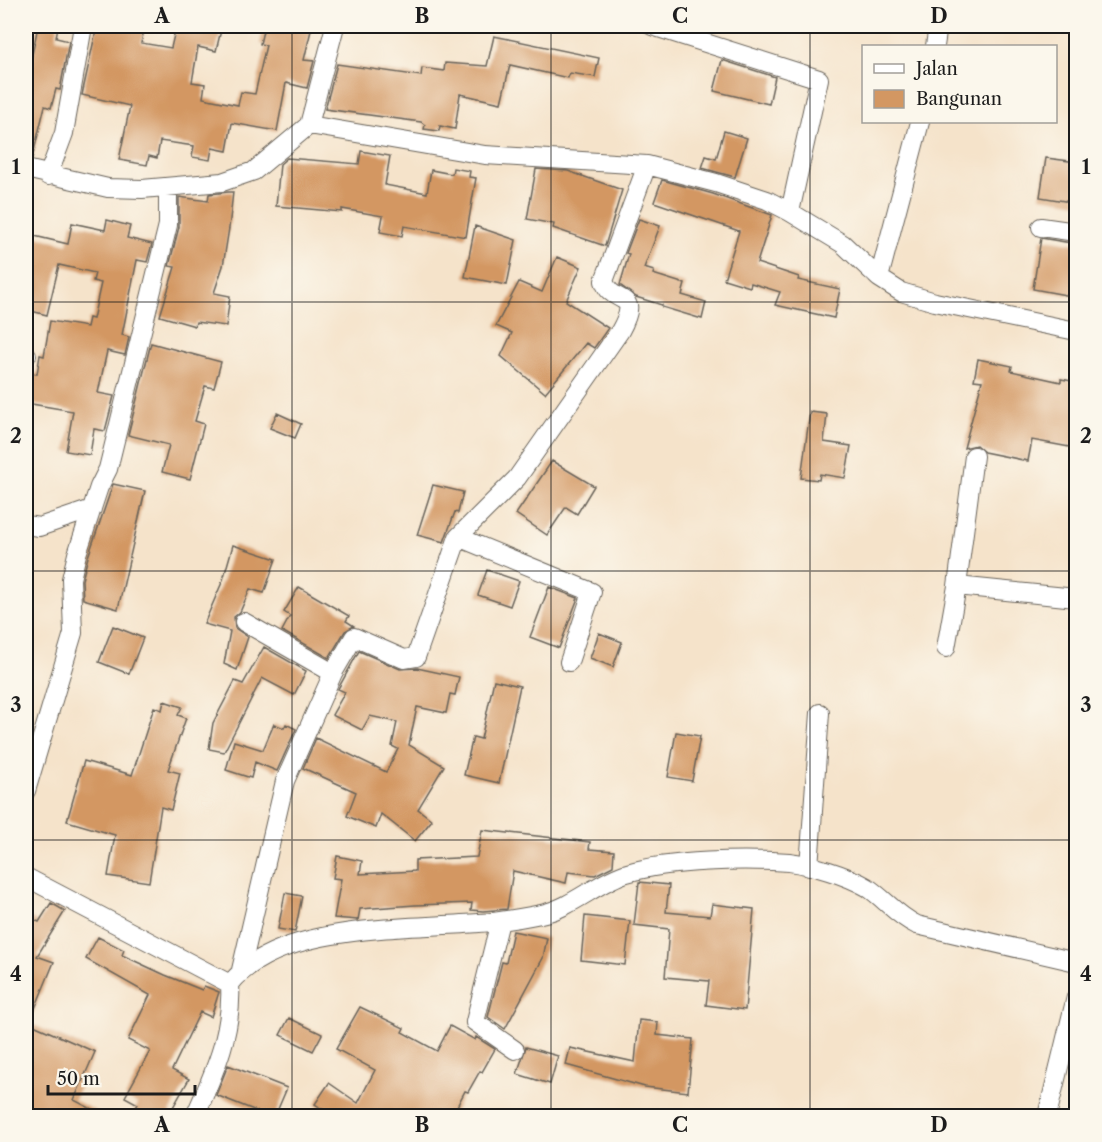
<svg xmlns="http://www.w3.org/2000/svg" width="1102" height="1142" font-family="'Libre Caslon Text',serif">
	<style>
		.building { fill: #d39762 }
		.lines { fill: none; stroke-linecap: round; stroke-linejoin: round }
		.minor-casing { stroke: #686259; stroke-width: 20 }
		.minor { stroke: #fff; stroke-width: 18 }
		.grid { fill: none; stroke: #1c1c1c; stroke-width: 1.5; stroke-opacity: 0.55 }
		.neatline { fill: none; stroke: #1c1c1c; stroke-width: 2 }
		.grid-label { font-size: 20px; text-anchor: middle; font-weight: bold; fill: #1c1c1c }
	</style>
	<rect width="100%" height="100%" fill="#fbf7ec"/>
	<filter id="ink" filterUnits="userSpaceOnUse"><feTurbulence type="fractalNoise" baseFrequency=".0167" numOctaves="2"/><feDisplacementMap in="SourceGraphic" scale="12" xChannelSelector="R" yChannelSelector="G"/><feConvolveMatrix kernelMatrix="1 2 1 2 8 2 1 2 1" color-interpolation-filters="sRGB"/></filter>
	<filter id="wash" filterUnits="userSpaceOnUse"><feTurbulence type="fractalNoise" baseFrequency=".008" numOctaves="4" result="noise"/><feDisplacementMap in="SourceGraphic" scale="24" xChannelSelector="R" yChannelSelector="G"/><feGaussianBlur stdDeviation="1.35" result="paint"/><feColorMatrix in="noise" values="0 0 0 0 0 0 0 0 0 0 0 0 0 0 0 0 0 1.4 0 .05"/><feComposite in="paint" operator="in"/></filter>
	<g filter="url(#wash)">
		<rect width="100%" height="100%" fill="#f5e3ca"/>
		<g id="blocks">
			<path class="building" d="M38 26H58L56 38 69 41 60 90 56 89 51 108 45 106 32 159 26 158V68L29 69Z
				M97 26H145L141 43 171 48 176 26H222L216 51 198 47 192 82 205 84 203 98 238 105 241 92 255 94 266 45 260 44 264 26H312L304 60 314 61 307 88 286 83 277 131 232 123 227 151 212 148 210 160 192 157 194 146 160 141 157 158 149 156 147 165 119 160 130 106 82 95Z
				M494 36 599 58 595 77 570 73 568 78 510 65 501 103 460 94 455 129 440 126 439 131 424 129 425 125 421 122 325 109 337 64 421 76 422 68 444 71 445 63 487 66Z
				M722 60 775 77 769 104 714 91Z
				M724 131 747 138 735 177 702 168 706 156 716 159Z
				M361 151 390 156 385 185 427 193 431 170 452 174 453 168 470 171 469 177 476 178 466 237 404 226 402 236 380 232 383 216 342 209V212L276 206 280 164 287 158 359 164Z
				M1046 158 1077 162V203L1040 197Z
				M536 169 568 171 622 190 605 246 553 228 554 224 527 219Z
				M662 180 713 194 772 215 757 263 799 277 798 280 840 289 834 318 775 305 780 292 751 283 750 287 724 279 739 231 654 202Z
				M229 192H233L229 228 223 266 214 293 230 296 226 326 196 322 195 326 160 316 175 267 169 266 179 227V197L208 201 209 194Z
				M639 219 660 226 644 268 654 271 653 274 685 284 682 295 706 302 702 319 662 307V305L636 297 620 285 629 254 626 253Z
				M107 220 130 226 127 238 152 244 147 262 137 260 122 335 129 337 125 355 107 351 98 393 114 396 105 431 94 429 90 455 66 451 73 411 26 403V372L37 374 40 355 44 356 50 321 87 327 89 318 93 319 101 283 93 281 95 273 59 265 47 315 27 310 32 291 26 290V234L68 244 72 223 105 230Z
				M475 226 516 240 507 285 465 277Z
				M1041 238 1077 244V297L1033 289Z
				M557 257 581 267 566 301 608 328 594 348 586 343 545 393 501 356 512 333 496 326 519 282 542 292Z
				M151 343 221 362 214 388 205 386 195 421 204 424 190 479 162 472 169 445 128 435Z
				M978 359 1012 366 1011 371 1061 382V379L1077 382 1075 448 1032 440 1028 461 984 452 976 445 964 448 982 381 974 380Z
				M810 412 827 414 824 442 851 446 845 478 820 474 819 480 801 478Z
				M277 413 301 424 295 438 270 428Z
				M552 461 594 486 577 514 566 507 547 535 516 514Z
				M113 484 145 491 118 609 83 599 82 580 88 557Z
				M433 485 463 492 458 513 455 512 444 542 417 535Z
				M233 545 276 559 264 593 250 589 240 612 234 617 235 628 248 637 237 670 224 664 230 631 204 624 223 580Z
				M487 570 519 581 510 606 478 595Z
				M299 587 349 616 346 621 354 626 345 631 329 658 282 631 290 616 284 612Z
				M549 587 578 598 559 648 530 637Z
				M113 626 143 638 129 674 99 662Z
				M599 633 622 642 613 667 590 658Z
				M264 647 306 671 294 695 262 678 224 752 209 749 213 723 235 681 243 684Z
				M359 651 400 669 417 668 459 677 455 695 450 694 446 713 417 707 409 745 444 766 418 809 432 820 415 841 381 814 376 828 347 816 356 792 303 768 316 738 386 772 398 749 392 746 397 722 370 716 362 730 332 715 345 692 338 689Z
				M494 680 520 686 499 783 464 775 473 737 481 739Z
				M164 701 182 707 178 715 186 718 168 770 180 773 171 810 161 807 149 882 108 876 115 835 67 821 84 761 132 775 154 707 162 710Z
				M274 724 284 728 286 724 296 729 277 771 255 762 251 778 226 770 234 741 263 750Z
				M676 732 700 736 692 781 668 777Z
				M482 830 590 842 589 849 614 851 613 866 595 875 568 872 566 883 513 871 507 909 483 911 471 910 472 903 415 905 360 909 358 920 334 918 341 879 333 878 337 856 362 861 360 874 415 871V860L477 857Z
				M639 882 669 885 666 912 710 916 712 904 754 909 745 1010 706 1005 709 981 665 977 669 929 634 925Z
				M285 893 302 896 295 932 278 929Z
				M51 903 65 911 37 956 54 962 29 1023 95 1052 74 1100 105 1116H26V916L39 922Z
				M585 916 630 921 625 965 581 960Z
				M513 931 547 938 543 958 505 1029 488 1017 502 962 506 963Z
				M98 937 124 950 122 955 165 975 202 990 204 986 219 992 211 1017 200 1012 172 1070 189 1079 168 1116H131L138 1104 125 1097 150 1051 128 1040 150 995 86 959Z
				M360 1007 404 1028 402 1032 437 1051 450 1026 475 1040 476 1037 495 1049 482 1072 480 1071 468 1092 465 1091 452 1116H333L315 1104 329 1083 358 1103 375 1070 336 1049Z
				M289 1018 322 1034 313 1051 280 1035Z
				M639 1020 658 1022 657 1035 693 1039 688 1092 645 1087 566 1065 570 1048 635 1062Z
				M526 1047 558 1056 550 1084 517 1074Z
				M228 1065 287 1088 275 1116H269L216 1095Z"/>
		</g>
	</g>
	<g filter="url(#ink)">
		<use href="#blocks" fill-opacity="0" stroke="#686259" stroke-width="1.5"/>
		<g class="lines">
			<g class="minor-casing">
				<path id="minor" d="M652 26 819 79 790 212
					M935 46 938 26
					M309 125 335 26
					M26 169 108 188 142 189 222 182 254 171 309 125 485 155 647 165 716 183 767 200 790 212 843 244 879 278 901 292 935 302 1076 331
					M48 176 64 133 83 26
					M1041 227 1076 232
					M879 278 920 122
					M26 355H27
					M974 456 957 586 1076 598
					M26 525 39 527 92 509
					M458 537 592 592 569 662
					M244 622 333 673
					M946 648 957 586
					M26 791 73 633 71 579 77 554 99 487 108 469 168 225V187
					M809 867 820 713
					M26 877 230 984C233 1033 214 1073 195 1116
					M500 921 475 1022 515 1050
					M241 970 285 781 333 673 354 637 404 659 416 657 458 537 517 478 620 331C643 289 612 307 604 281L647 165
					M230 984C279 923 406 929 479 923 500 922 521 918 541 914 572 908 597 882 627 873 671 860 744 859 789 862 813 865 846 875 867 887 885 899 896 915 917 925L1076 962
					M1047 1116 1076 997"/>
			</g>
			<use href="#minor" class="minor"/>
		</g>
	</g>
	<path class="grid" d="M292 26V1116M551 26V1116M810 26V1116M26 302H1076M26 571H1076M26 840H1076"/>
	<rect width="1102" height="1142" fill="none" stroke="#fbf7ec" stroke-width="66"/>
	<rect x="862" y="45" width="195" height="78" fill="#fbf7ec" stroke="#a29f99" stroke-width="1.5"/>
	<rect x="874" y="64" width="30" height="9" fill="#ffffff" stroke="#a29f99" stroke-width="1.5"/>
	<text x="916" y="75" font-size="18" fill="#1c1c1c">Jalan</text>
	<rect x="874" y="90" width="30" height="18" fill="#d39762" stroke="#a29f99" stroke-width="1.5"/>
	<text x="916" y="105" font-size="18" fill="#1c1c1c">Bangunan</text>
	<path d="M48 1085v9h147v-9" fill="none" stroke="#1c1c1c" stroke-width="3"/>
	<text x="57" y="1085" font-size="18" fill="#1c1c1c" stroke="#fbf7ec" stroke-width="4.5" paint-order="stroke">50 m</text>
	<rect x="33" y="33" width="1036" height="1076" class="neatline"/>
	<g class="grid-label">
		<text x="162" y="23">A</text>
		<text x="422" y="23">B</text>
		<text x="680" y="23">C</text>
		<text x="939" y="23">D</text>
		<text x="16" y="174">1</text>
		<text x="1086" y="174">1</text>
		<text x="16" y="443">2</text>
		<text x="1086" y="443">2</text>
		<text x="16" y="712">3</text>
		<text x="1086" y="712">3</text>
		<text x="16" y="981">4</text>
		<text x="1086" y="981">4</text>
		<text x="162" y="1132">A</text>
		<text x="422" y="1132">B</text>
		<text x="680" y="1132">C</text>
		<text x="939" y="1132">D</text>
	</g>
</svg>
